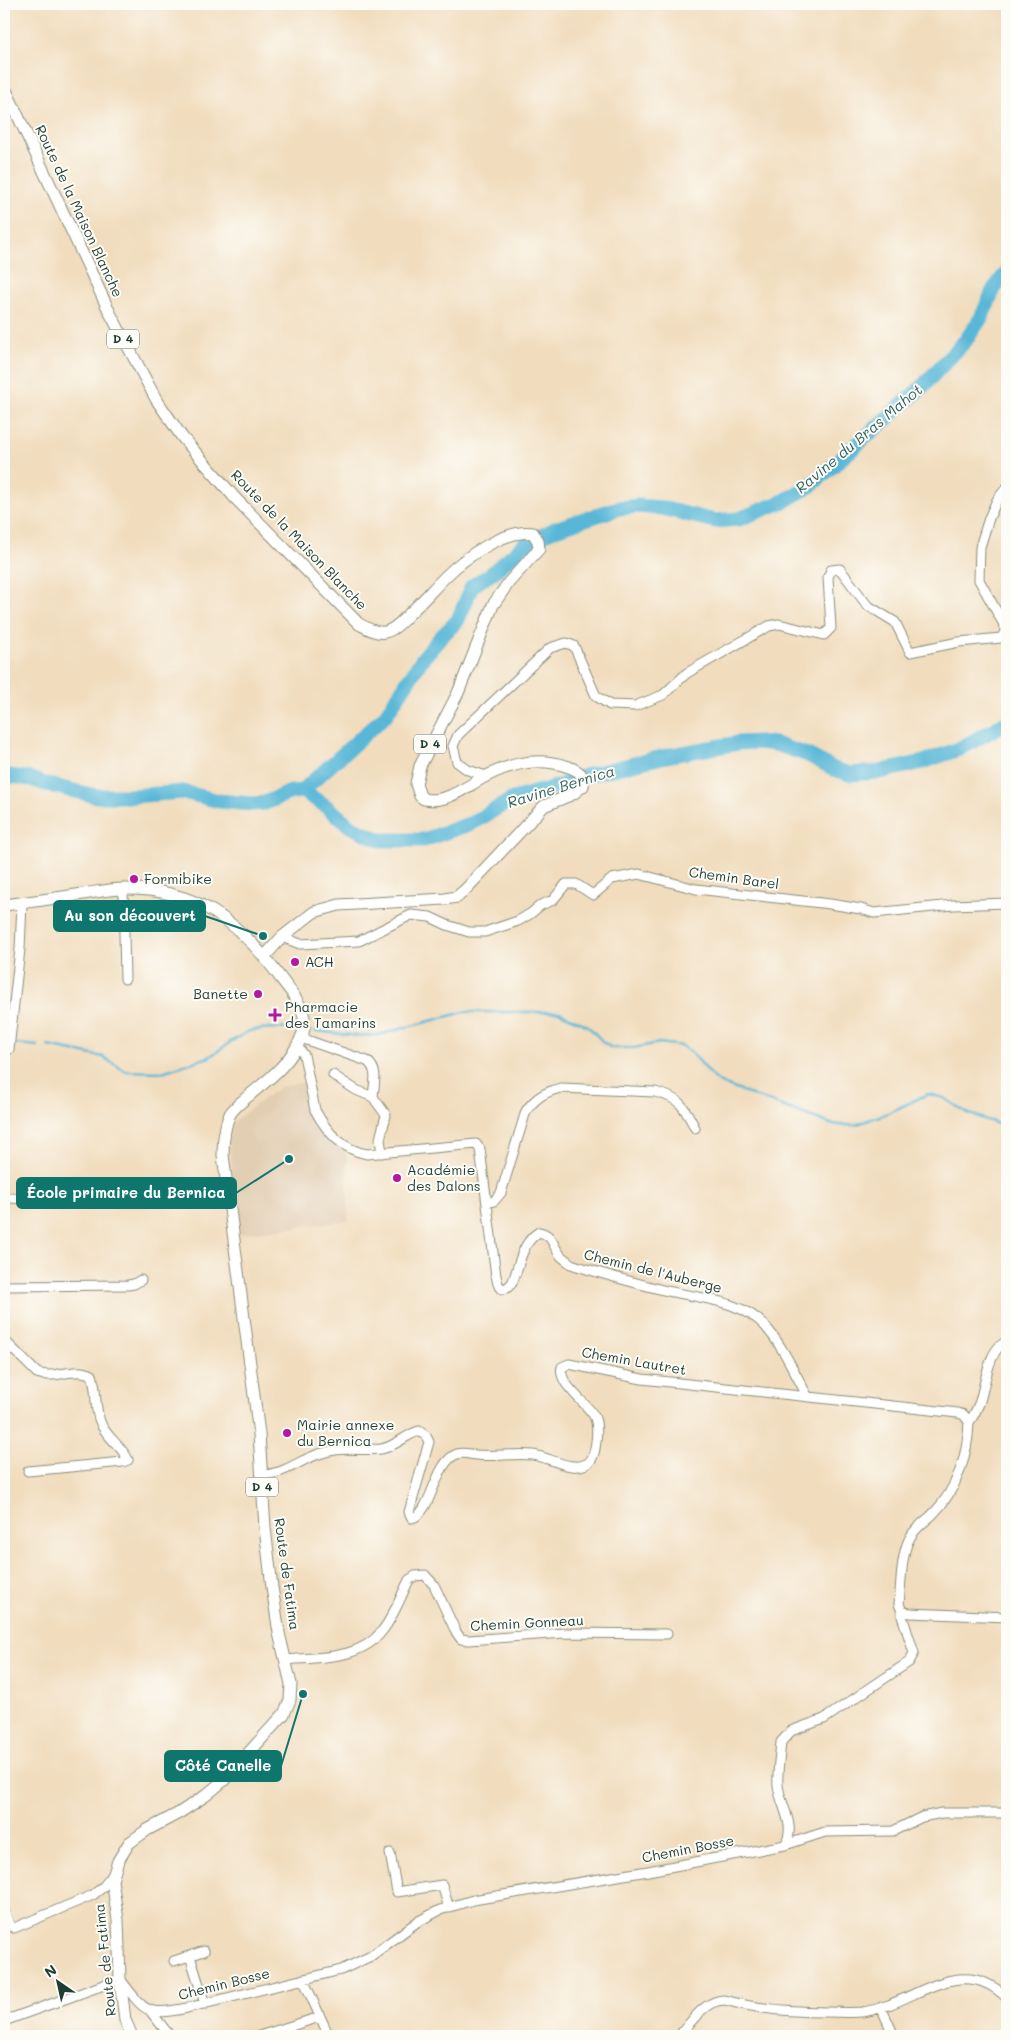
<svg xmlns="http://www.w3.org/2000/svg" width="1011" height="2040" font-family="Mali,sans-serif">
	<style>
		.built { fill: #e2ceb3 }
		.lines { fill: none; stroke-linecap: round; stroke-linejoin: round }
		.stream { stroke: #59b7d7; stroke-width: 2.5 }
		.river { stroke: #59b7d7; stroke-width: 15 }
		.minor-casing { stroke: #888d79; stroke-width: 11 }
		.major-casing { stroke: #888d79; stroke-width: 13 }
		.minor { stroke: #fff; stroke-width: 9 }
		.major { stroke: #fff; stroke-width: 11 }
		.poi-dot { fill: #b5179e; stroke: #fdfcf7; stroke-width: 2 }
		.labels { text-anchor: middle; stroke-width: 4; stroke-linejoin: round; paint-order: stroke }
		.shield { fill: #fdfcf7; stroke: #62766e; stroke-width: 1 }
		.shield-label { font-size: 12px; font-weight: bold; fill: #1f3d34 }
		.street-label { font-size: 14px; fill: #1f3d34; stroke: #fdfcf7 }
		.poi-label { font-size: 14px; fill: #1f3d34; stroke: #fdfcf7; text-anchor: start }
		.water-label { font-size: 15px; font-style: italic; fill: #306265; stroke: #fdfcf7 }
		.leader { fill: none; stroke: #0f766e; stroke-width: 2 }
		.callout-dot { fill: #0f766e; stroke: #fdfcf7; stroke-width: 2 }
		.callout { fill: #0f766e; stroke: #0f766e; stroke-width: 2 }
		.callout-label { font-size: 15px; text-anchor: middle; font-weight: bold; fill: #fff }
	</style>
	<rect width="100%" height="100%" fill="#fdfcf7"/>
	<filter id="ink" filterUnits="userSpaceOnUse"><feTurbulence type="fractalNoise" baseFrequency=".02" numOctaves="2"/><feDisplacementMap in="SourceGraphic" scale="10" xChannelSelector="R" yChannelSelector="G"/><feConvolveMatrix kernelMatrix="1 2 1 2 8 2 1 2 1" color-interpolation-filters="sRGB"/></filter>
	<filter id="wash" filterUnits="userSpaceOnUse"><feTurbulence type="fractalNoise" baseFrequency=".0096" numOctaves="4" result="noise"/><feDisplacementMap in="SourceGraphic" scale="20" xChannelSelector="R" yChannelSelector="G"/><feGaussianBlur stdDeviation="1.12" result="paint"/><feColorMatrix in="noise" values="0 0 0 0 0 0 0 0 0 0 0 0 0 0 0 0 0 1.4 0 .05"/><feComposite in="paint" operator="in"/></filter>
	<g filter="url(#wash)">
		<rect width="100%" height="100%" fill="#f1ddbe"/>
		<path class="built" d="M305 1082 319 1127 347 1155 348 1221 239 1234 229 1140 235 1120 280 1087Z"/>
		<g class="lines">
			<path class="stream" d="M315 1031 358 1036 378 1035 464 1012H559L588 1026 604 1043 612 1048H634L659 1043 682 1046 693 1054 714 1078 722 1084 831 1124 840 1125H855L888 1113 928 1094 944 1098 967 1113 1007 1127
				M17 1044 38 1046
				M48 1046 103 1057 125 1071 162 1072 209 1057 235 1039 249 1031 269 1028 296 1029"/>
			<path class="river" d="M4 775 31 779 45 784 96 796H132L183 792 219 801 252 804 265 803 291 792 302 791 326 806 350 826 380 840H424L472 823 513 799 559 786 584 776 666 756 738 743 759 742 775 744 808 755 834 769 850 774 879 772 923 762 959 749 1007 722
				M302 791 385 716 423 658 441 637 458 620 472 586 491 574 524 545 555 529 619 508 638 506 661 508 715 521 739 519 784 501 810 486 919 390 966 340 981 318 994 289 1007 272"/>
		</g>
	</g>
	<g filter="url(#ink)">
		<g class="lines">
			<g class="minor-casing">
				<path id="minor" d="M486 776 468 770 457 762 453 746 458 735 550 648 566 643 574 646 596 696 610 705 635 706 663 695 687 673 769 626 779 624 824 635 831 628 828 577 831 570 840 569 867 605 895 622 910 652 959 642 1001 638 1007 630 979 580 980 547 989 518 997 500 1007 487
					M123 888 125 979
					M282 937 300 944 359 941 411 915 430 917 447 925 469 932H485L518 921 530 914 541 905 553 900 566 884H576L593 895 612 879 639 874 696 889 830 904 861 909 874 913 953 905 1007 903
					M301 1038 367 1061C379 1070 374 1083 373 1097
					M297 1046 304 1055 315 1110C326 1131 343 1150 367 1154L476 1144 480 1149 496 1276 498 1284 502 1289 507 1288 512 1283C520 1265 521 1243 539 1232 554 1235 552 1246 561 1256 564 1259 568 1261 571 1264 601 1274 632 1282 663 1290 696 1298 740 1299 765 1326 783 1346 795 1374 808 1397
					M4 1050 9 1049 20 949 22 903
					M333 1075 356 1090 373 1097 386 1115 380 1139 382 1153
					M4 1198 86 1200H228
					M487 1203 494 1201 501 1193 526 1111C536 1097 545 1092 561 1088L655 1092C680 1098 684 1106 695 1128
					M4 1286 128 1285 134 1284 141 1280
					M4 1340 37 1373C55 1380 74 1366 92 1375 98 1391 93 1409 102 1426 108 1438 125 1450 128 1460L123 1462 28 1471
					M969 1422C974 1416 977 1409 980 1401 985 1385 989 1346 1007 1342
					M261 1475C286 1474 297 1461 319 1454 341 1446 358 1451 381 1449 395 1447 405 1435 419 1431L426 1436 429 1442 409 1512 412 1518C432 1514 434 1462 457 1454 463 1452 469 1454 476 1455 495 1457 514 1453 533 1455 549 1457 573 1473 588 1463 594 1459 595 1449 596 1442 597 1434 598 1424 594 1416 586 1402 557 1383 562 1367L569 1364 642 1379 958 1413 964 1415 969 1422C968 1455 957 1490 933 1514 926 1521 917 1526 911 1536 901 1551 901 1585 899 1604L902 1611 910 1613 1007 1617
					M286 1660C319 1657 360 1660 382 1631 393 1618 401 1596 409 1580L415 1576 425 1575 434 1585 456 1632 461 1639 469 1640 564 1633 667 1634
					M785 1845 825 1832 893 1831 922 1817 942 1813H1007
					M390 1853 397 1892 442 1885 449 1908
					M4 1911 10 1926 14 1928 93 1895 104 1886 113 1874
					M190 1956 205 2004
					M174 1961 204 1951
					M303 1979 329 2036
					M881 2007 894 2036
					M151 2012 170 2036
					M4 2021 120 1979C145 2011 145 2017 187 2008L341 1970 371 1956 417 1922 440 1910 473 1900 648 1871 785 1845C797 1825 780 1806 778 1785 777 1771 780 1756 781 1742L791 1731 824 1719 909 1662 914 1653 902 1616V1611
					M259 2036 320 2017
					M682 2036V2032C694 2019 705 2000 725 2000 759 2010 792 2012 827 2012 839 2012 851 2013 862 2012 913 2006 959 1950 1007 1998"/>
			</g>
			<g class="major-casing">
				<path id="major" d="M4 86 110 313 156 399 182 437 235 498 359 624C367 628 376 634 385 632 395 630 402 621 409 614 422 602 433 589 446 576 464 558 507 528 533 533L538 541 539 549 509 582 493 605 458 693 420 766 416 784 420 796 424 799C442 803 459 792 474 783 504 765 535 755 569 767 579 771 585 775 583 786L573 794 544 806 465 890 457 897 445 899 339 905 314 912 282 937 265 956
					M4 905C30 902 57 898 83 894 97 892 111 889 124 889 195 888 239 921 279 976 291 992 310 1011 303 1033 294 1059 272 1077 252 1093 244 1100 235 1106 230 1114 224 1127 223 1141 223 1155L259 1434 265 1528 272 1587 279 1633 291 1684 290 1700 284 1714 223 1781 205 1796 179 1813 147 1830 129 1843 118 1861 112 1880 118 1920 120 1979 125 2020 132 2036"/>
			</g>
			<use href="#minor" class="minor"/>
			<use href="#major" class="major"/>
		</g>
	</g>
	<g class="poi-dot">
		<circle cx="134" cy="879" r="5"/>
		<circle cx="295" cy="962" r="5"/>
		<circle cx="258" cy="994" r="5"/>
		<path d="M272.5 1007.5h5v5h5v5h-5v5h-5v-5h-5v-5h5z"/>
		<circle cx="397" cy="1178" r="5"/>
		<circle cx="287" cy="1433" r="5"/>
	</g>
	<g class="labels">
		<g class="shield">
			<rect x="107" y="329.5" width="32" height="19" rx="4"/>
			<rect x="414" y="734.5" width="32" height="19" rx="4"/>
			<rect x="246" y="1477.5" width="32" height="19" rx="4"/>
		</g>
		<g class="shield-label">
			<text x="123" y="343">D 4</text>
			<text x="430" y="748">D 4</text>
			<text x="262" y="1491">D 4</text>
		</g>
		<g class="street-label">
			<text transform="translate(79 211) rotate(65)" y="5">Route de la Maison Blanche</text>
			<text transform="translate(299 540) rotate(46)" y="5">Route de la Maison Blanche</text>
			<text transform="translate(734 878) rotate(8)" y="5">Chemin Barel</text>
			<text transform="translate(653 1271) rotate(14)" y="5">Chemin de l'Auberge</text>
			<text transform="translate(634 1361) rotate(10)" y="5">Chemin Lautret</text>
			<text transform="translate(287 1574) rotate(82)" y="5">Route de Fatima</text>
			<text transform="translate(527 1623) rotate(-3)" y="5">Chemin Gonneau</text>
			<text transform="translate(688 1849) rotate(-11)" y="5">Chemin Bosse</text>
			<text transform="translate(105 1960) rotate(-96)" y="5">Route de Fatima</text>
			<text transform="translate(224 1984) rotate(-14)" y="5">Chemin Bosse</text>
		</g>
		<g class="poi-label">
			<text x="144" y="884">Formibike</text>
			<text x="305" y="967">ACH</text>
			<text x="248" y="999" text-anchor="end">Banette</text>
			<text x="285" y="1012">Pharmacie<tspan x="285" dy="16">des Tamarins</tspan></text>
			<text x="407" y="1175">Académie<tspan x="407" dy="16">des Dalons</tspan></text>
			<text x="297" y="1430">Mairie annexe<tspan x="297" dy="16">du Bernica</tspan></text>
		</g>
		<g class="water-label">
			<text transform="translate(859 439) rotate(-40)" y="5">Ravine du Bras Mahot</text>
			<text transform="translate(561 787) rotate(-17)" y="5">Ravine Bernica</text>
		</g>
	</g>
	<path class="leader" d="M263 936L205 916M289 1159L236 1193M303 1694L281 1766"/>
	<g class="callout-dot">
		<circle cx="263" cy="936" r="5"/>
		<circle cx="289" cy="1159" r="5"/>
		<circle cx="303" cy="1694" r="5"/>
	</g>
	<g class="callout">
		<rect x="54" y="901" width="151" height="30" rx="5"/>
		<rect x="17" y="1178" width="219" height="30" rx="5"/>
		<rect x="165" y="1751" width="116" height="30" rx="5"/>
	</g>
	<g class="callout-label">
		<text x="130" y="921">Au son découvert</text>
		<text x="126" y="1198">École primaire du Bernica</text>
		<text x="223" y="1771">Côté Canelle</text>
	</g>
	<rect width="1011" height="2040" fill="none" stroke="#fdfcf7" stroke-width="20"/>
	<g transform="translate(58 1982) rotate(326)" stroke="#fdfcf7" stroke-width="4" paint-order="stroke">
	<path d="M0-4L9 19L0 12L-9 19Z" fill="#1f3d34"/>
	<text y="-8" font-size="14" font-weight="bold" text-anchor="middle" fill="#1f3d34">N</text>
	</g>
</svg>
